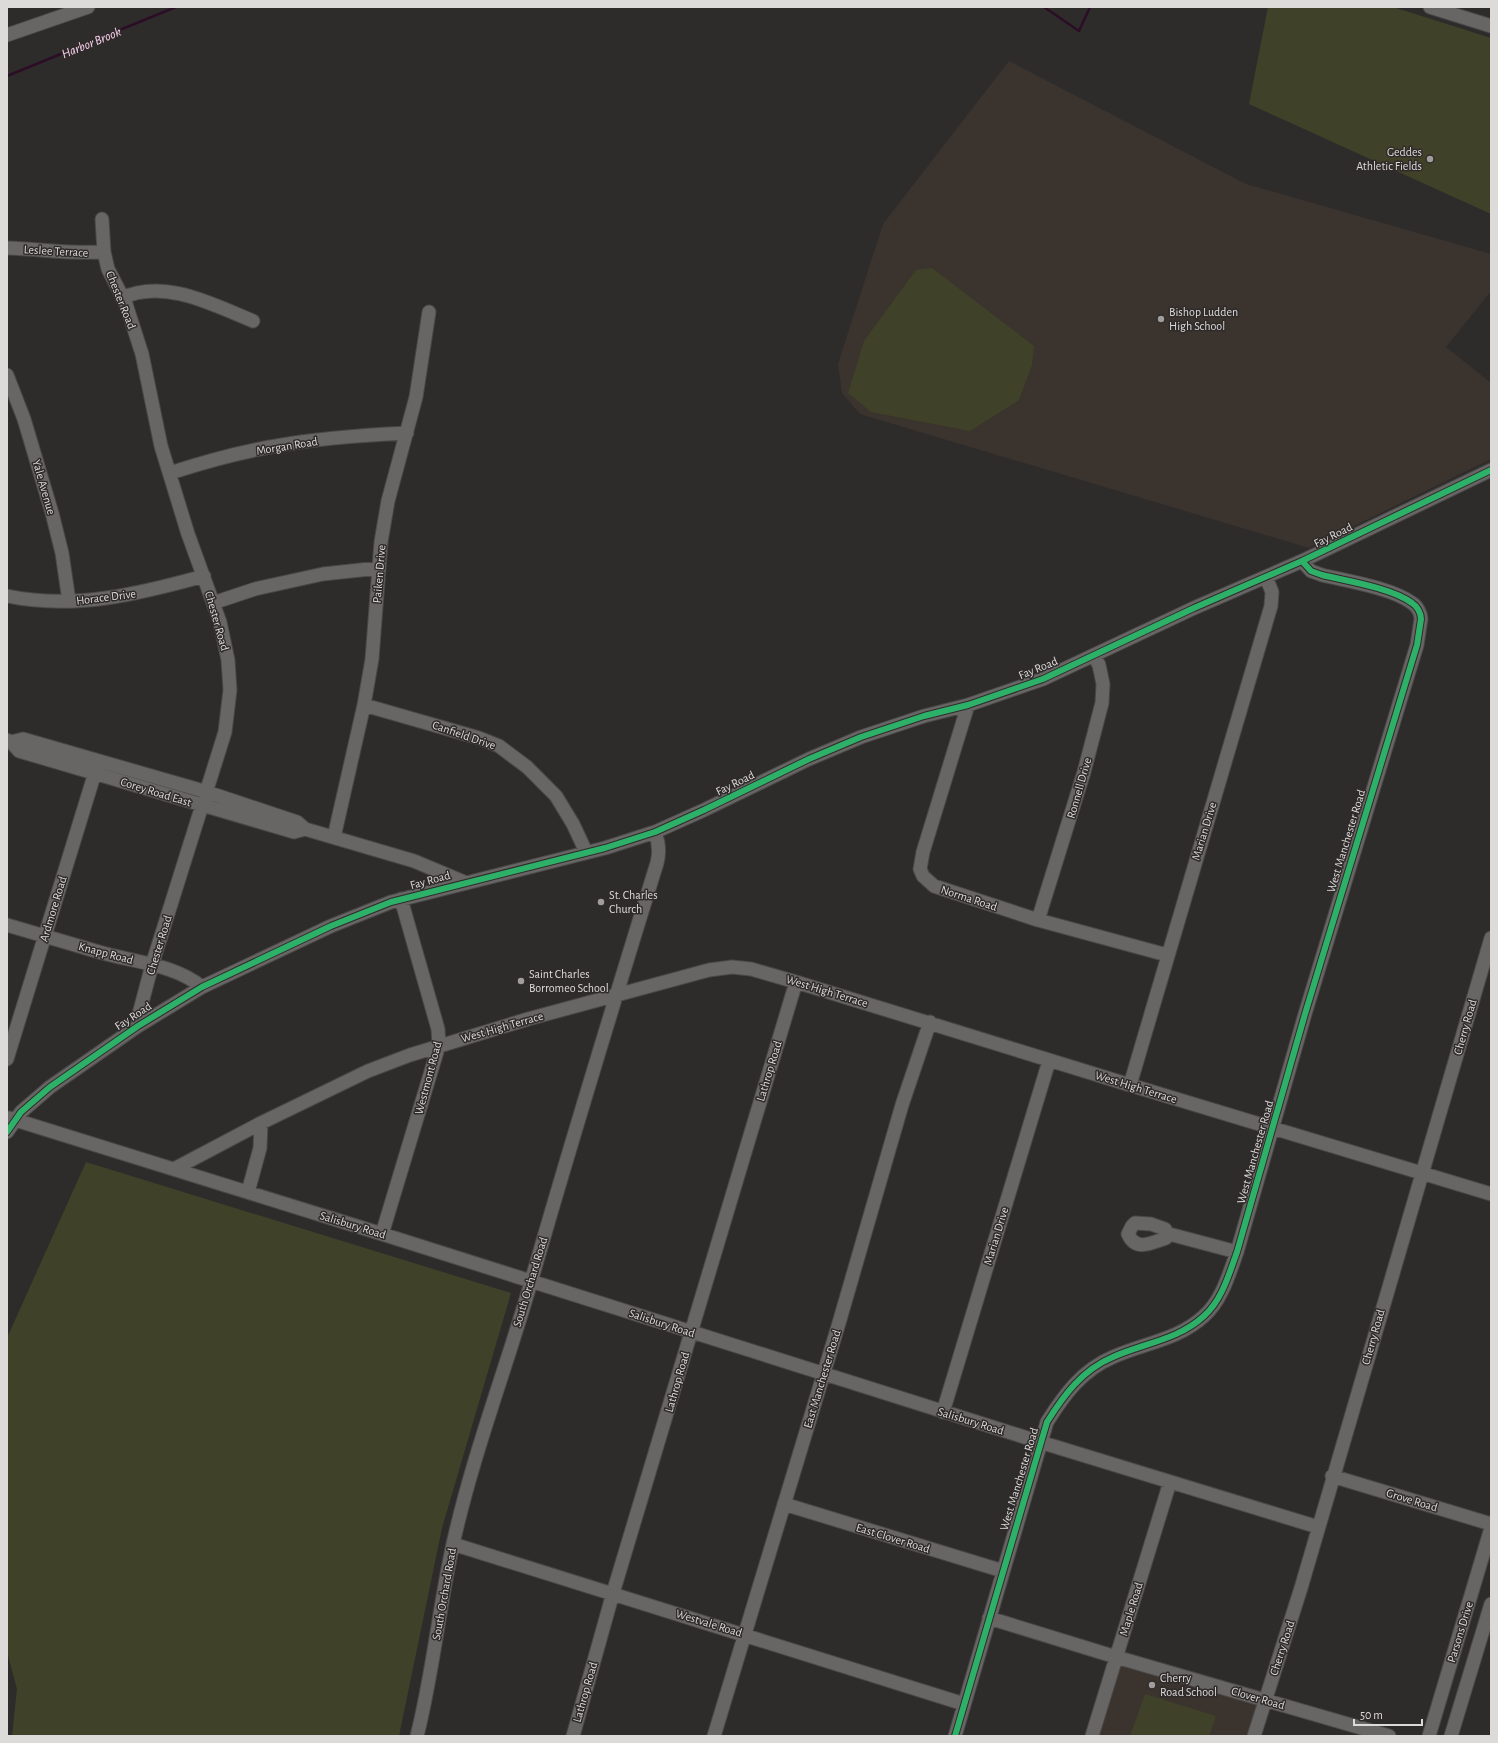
<svg xmlns="http://www.w3.org/2000/svg" width="1498" height="1743" font-family="'Alegreya Sans',sans-serif">
	<style>
		.built { fill: #3b332e }
		.green { fill: #3f4228 }
		.lines { fill: none; stroke-linecap: round; stroke-linejoin: round }
		.stream { stroke: #2b0e26; stroke-width: 2.5 }
		.minor-casing { stroke: #4a4847; stroke-width: 15 }
		.minor { stroke: #676665; stroke-width: 13 }
		.cycleway-casing { stroke: #2f2b2a; stroke-width: 8 }
		.cycleway { stroke: #2db169; stroke-width: 6 }
		.poi-dot { fill: #a09e9d; stroke: #2f2b2a; stroke-width: 1.5 }
		.labels { text-anchor: middle; stroke-width: 3; stroke-linejoin: round; paint-order: stroke }
		.poi-label { font-size: 12px; fill: #dddbda; stroke: #2f2b2a; text-anchor: start }
		.street-label { font-size: 12px; fill: #dddbda; stroke: #2f2b2a }
		.water-label { font-size: 13px; font-style: italic; fill: #fad3ef; stroke: #2f2b2a }
	</style>
	<rect width="100%" height="100%" fill="#2e2c2b"/>
	<path class="built" d="M1009 61 1246 184 1491 254V291L1446 347 1491 383V459L1309 548 860 414 842 393 838 364 883 224Z
		M1120 1664 1260 1705 1251 1736H1099Z"/>
	<path class="green" d="M1268 7H1393L1491 38V214L1249 104Z
		M932 268 1034 346 1032 365 1019 400 970 431 871 412 848 393 864 341 916 270Z
		M86 1162 511 1293 442 1528 399 1736H12L17 1689 7 1652V1338Z
		M1145 1694 1216 1716 1209 1736H1130Z"/>
	<g class="lines">
		<path class="stream" d="M1044 7 1079 31 1090 7
			M7 76 176 7"/>
		<g class="minor-casing">
			<path id="minor" d="M1430 7 1491 26
				M7 35 88 7
				M102 219 104 252 108 269 126 304 142 354 161 446 188 534 220 622 228 660 230 690 225 732 152 965 139 1014 138 1026
				M7 248C40 249 71 254 104 252
				M122 298C164 278 214 305 253 321
				M7 375 24 419 52 513 62 553 69 601
				M170 473C204 462 240 452 276 446 319 438 364 435 407 433
				M7 596C74 610 139 594 204 576
				M213 603 255 589 323 574 379 568
				M364 705 479 738 499 746 527 767 556 796 573 824 586 852
				M968 705 923 852 920 869 923 876 934 886 1038 920 1167 955
				M7 740 11 742 19 751 294 832 305 829
				M11 742 23 739 207 792 297 822 305 829 414 861 464 882
				M334 837 364 705 372 659 381 542 388 501 416 397 429 312
				M1038 920 1084 772 1102 703 1103 684 1099 665 1094 656
				M7 925C38 934 68 943 99 952 133 962 174 964 202 987
				M7 1059 97 766
				M1130 1085 1271 606 1272 592 1266 577
				M9 1118 382 1234 1040 1442 1318 1527
				M7 1132 21 1112 50 1087 138 1026 202 987 331 926 391 902 605 848 655 832 704 810 809 759 861 737 924 716 968 705 1043 679 1194 608 1302 561 1491 470
				M174 1169 261 1123 368 1071 410 1055 528 1019 709 970 732 967 751 969 796 982 1130 1085 1491 1194
				M248 1192 260 1148 261 1123
				M1135 1223 1151 1224 1165 1229 1168 1235 1166 1238C1151 1243 1136 1252 1128 1234L1132 1226Z
				M382 1234 439 1045 438 1029 401 899
				M1168 1235H1173L1237 1252
				M943 1412 1049 1061
				M1332 1476 1491 1524
				M784 1504 1003 1571
				M453 1544 964 1704
				M989 1618 1116 1657 1389 1736
				M417 1736C433 1673 439 1607 453 1544 473 1454 506 1369 531 1282 571 1142 614 1002 657 863 660 852 659 843 655 832
				M573 1736 613 1593 796 982
				M714 1736 839 1323 902 1105 930 1022
				M955 1736 1047 1422C1064 1395 1082 1370 1113 1357 1144 1343 1178 1340 1204 1316 1222 1300 1229 1274 1237 1252L1305 1014 1417 645 1421 619C1421 613 1417 606 1412 603 1392 588 1347 581 1322 575L1311 571 1302 561
				M1092 1736 1170 1482
				M1254 1736 1301 1588 1491 938
				M1429 1736 1491 1528
				M1451 1736 1491 1604"/>
		</g>
		<use href="#minor" class="minor"/>
		<g class="cycleway-casing">
			<path id="cycleway" d="M7 1132 21 1112 50 1087 138 1026 202 987 331 926 391 902 605 848 655 832 704 810 809 759 861 737 924 716 968 705 1043 679 1194 608 1302 561 1491 470
				M955 1736 1047 1422C1064 1395 1082 1370 1113 1357 1144 1343 1178 1340 1204 1316 1222 1300 1229 1274 1237 1252L1305 1014 1417 645 1421 619C1421 613 1417 606 1412 603 1392 588 1347 581 1322 575L1311 571 1302 561"/>
		</g>
		<use href="#cycleway" class="cycleway"/>
	</g>
	<g class="poi-dot">
		<circle cx="1430" cy="159" r="4"/>
		<circle cx="1161" cy="319" r="4"/>
		<circle cx="601" cy="902" r="4"/>
		<circle cx="521" cy="981" r="4"/>
		<circle cx="1152" cy="1685" r="4"/>
	</g>
	<g class="labels">
		<g class="poi-label">
			<text x="1422" y="156" text-anchor="end">Geddes<tspan x="1422" dy="14">Athletic Fields</tspan></text>
			<text x="1169" y="316">Bishop Ludden<tspan x="1169" dy="14">High School</tspan></text>
			<text x="609" y="899">St. Charles<tspan x="609" dy="14">Church</tspan></text>
			<text x="529" y="978">Saint Charles<tspan x="529" dy="14">Borromeo School</tspan></text>
			<text x="1160" y="1682">Cherry<tspan x="1160" dy="14">Road School</tspan></text>
		</g>
		<g class="street-label">
			<text transform="translate(56 251) rotate(3)" y="4">Leslee Terrace</text>
			<text transform="translate(121 300) rotate(68)" y="4">Chester Road</text>
			<text transform="translate(287 446) rotate(-9)" y="4">Morgan Road</text>
			<text transform="translate(44 487) rotate(74)" y="4">Yale Avenue</text>
			<text transform="translate(1333 535) rotate(-26)" y="4">Fay Road</text>
			<text transform="translate(379 574) rotate(-85)" y="4">Paiken Drive</text>
			<text transform="translate(106 597) rotate(-7)" y="4">Horace Drive</text>
			<text transform="translate(217 621) rotate(74)" y="4">Chester Road</text>
			<text transform="translate(1038 668) rotate(-22)" y="4">Fay Road</text>
			<text transform="translate(464 735) rotate(19)" y="4">Canfield Drive</text>
			<text transform="translate(735 783) rotate(-26)" y="4">Fay Road</text>
			<text transform="translate(1079 788) rotate(-74)" y="4">Ronnell Drive</text>
			<text transform="translate(156 792) rotate(17)" y="4">Corey Road East</text>
			<text transform="translate(1204 831) rotate(-73)" y="4">Marian Drive</text>
			<text transform="translate(1346 841) rotate(-73)" y="4">West Manchester Road</text>
			<text transform="translate(430 880) rotate(-15)" y="4">Fay Road</text>
			<text transform="translate(969 898) rotate(18)" y="4">Norma Road</text>
			<text transform="translate(53 909) rotate(-73)" y="4">Ardmore Road</text>
			<text transform="translate(159 945) rotate(-73)" y="4">Chester Road</text>
			<text transform="translate(106 953) rotate(15)" y="4">Knapp Road</text>
			<text transform="translate(827 991) rotate(17)" y="4">West High Terrace</text>
			<text transform="translate(133 1016) rotate(-33)" y="4">Fay Road</text>
			<text transform="translate(502 1027) rotate(-16)" y="4">West High Terrace</text>
			<text transform="translate(1465 1027) rotate(-74)" y="4">Cherry Road</text>
			<text transform="translate(769 1071) rotate(-73)" y="4">Lathrop Road</text>
			<text transform="translate(428 1078) rotate(-75)" y="4">Westmont Road</text>
			<text transform="translate(1136 1087) rotate(17)" y="4">West High Terrace</text>
			<text transform="translate(1255 1152) rotate(-74)" y="4">West Manchester Road</text>
			<text transform="translate(353 1225) rotate(17)" y="4">Salisbury Road</text>
			<text transform="translate(996 1236) rotate(-73)" y="4">Marian Drive</text>
			<text transform="translate(530 1282) rotate(-73)" y="4">South Orchard Road</text>
			<text transform="translate(662 1323) rotate(18)" y="4">Salisbury Road</text>
			<text transform="translate(1373 1337) rotate(-74)" y="4">Cherry Road</text>
			<text transform="translate(822 1379) rotate(-73)" y="4">East Manchester Road</text>
			<text transform="translate(677 1382) rotate(-74)" y="4">Lathrop Road</text>
			<text transform="translate(971 1421) rotate(17)" y="4">Salisbury Road</text>
			<text transform="translate(1019 1479) rotate(-73)" y="4">West Manchester Road</text>
			<text transform="translate(1412 1500) rotate(17)" y="4">Grove Road</text>
			<text transform="translate(893 1538) rotate(17)" y="4">East Clover Road</text>
			<text transform="translate(444 1594) rotate(-80)" y="4">South Orchard Road</text>
			<text transform="translate(1131 1609) rotate(-73)" y="4">Maple Road</text>
			<text transform="translate(709 1623) rotate(17)" y="4">Westvale Road</text>
			<text transform="translate(1460 1632) rotate(-73)" y="4">Parsons Drive</text>
			<text transform="translate(1282 1648) rotate(-72)" y="4">Cherry Road</text>
			<text transform="translate(585 1692) rotate(-74)" y="4">Lathrop Road</text>
			<text transform="translate(1258 1698) rotate(16)" y="4">Clover Road</text>
		</g>
		<g class="water-label">
			<text transform="translate(91 42) rotate(-22)" y="5">Harbor Brook</text>
		</g>
	</g>
	<rect width="1498" height="1743" fill="none" stroke="#dddbda" stroke-width="16"/>
	<path d="M1354 1719v6h68v-6" fill="none" stroke="#dddbda" stroke-width="2"/>
	<text x="1360" y="1719" font-size="12" fill="#dddbda" stroke="#2f2b2a" stroke-width="3" paint-order="stroke">50 m</text>
</svg>
